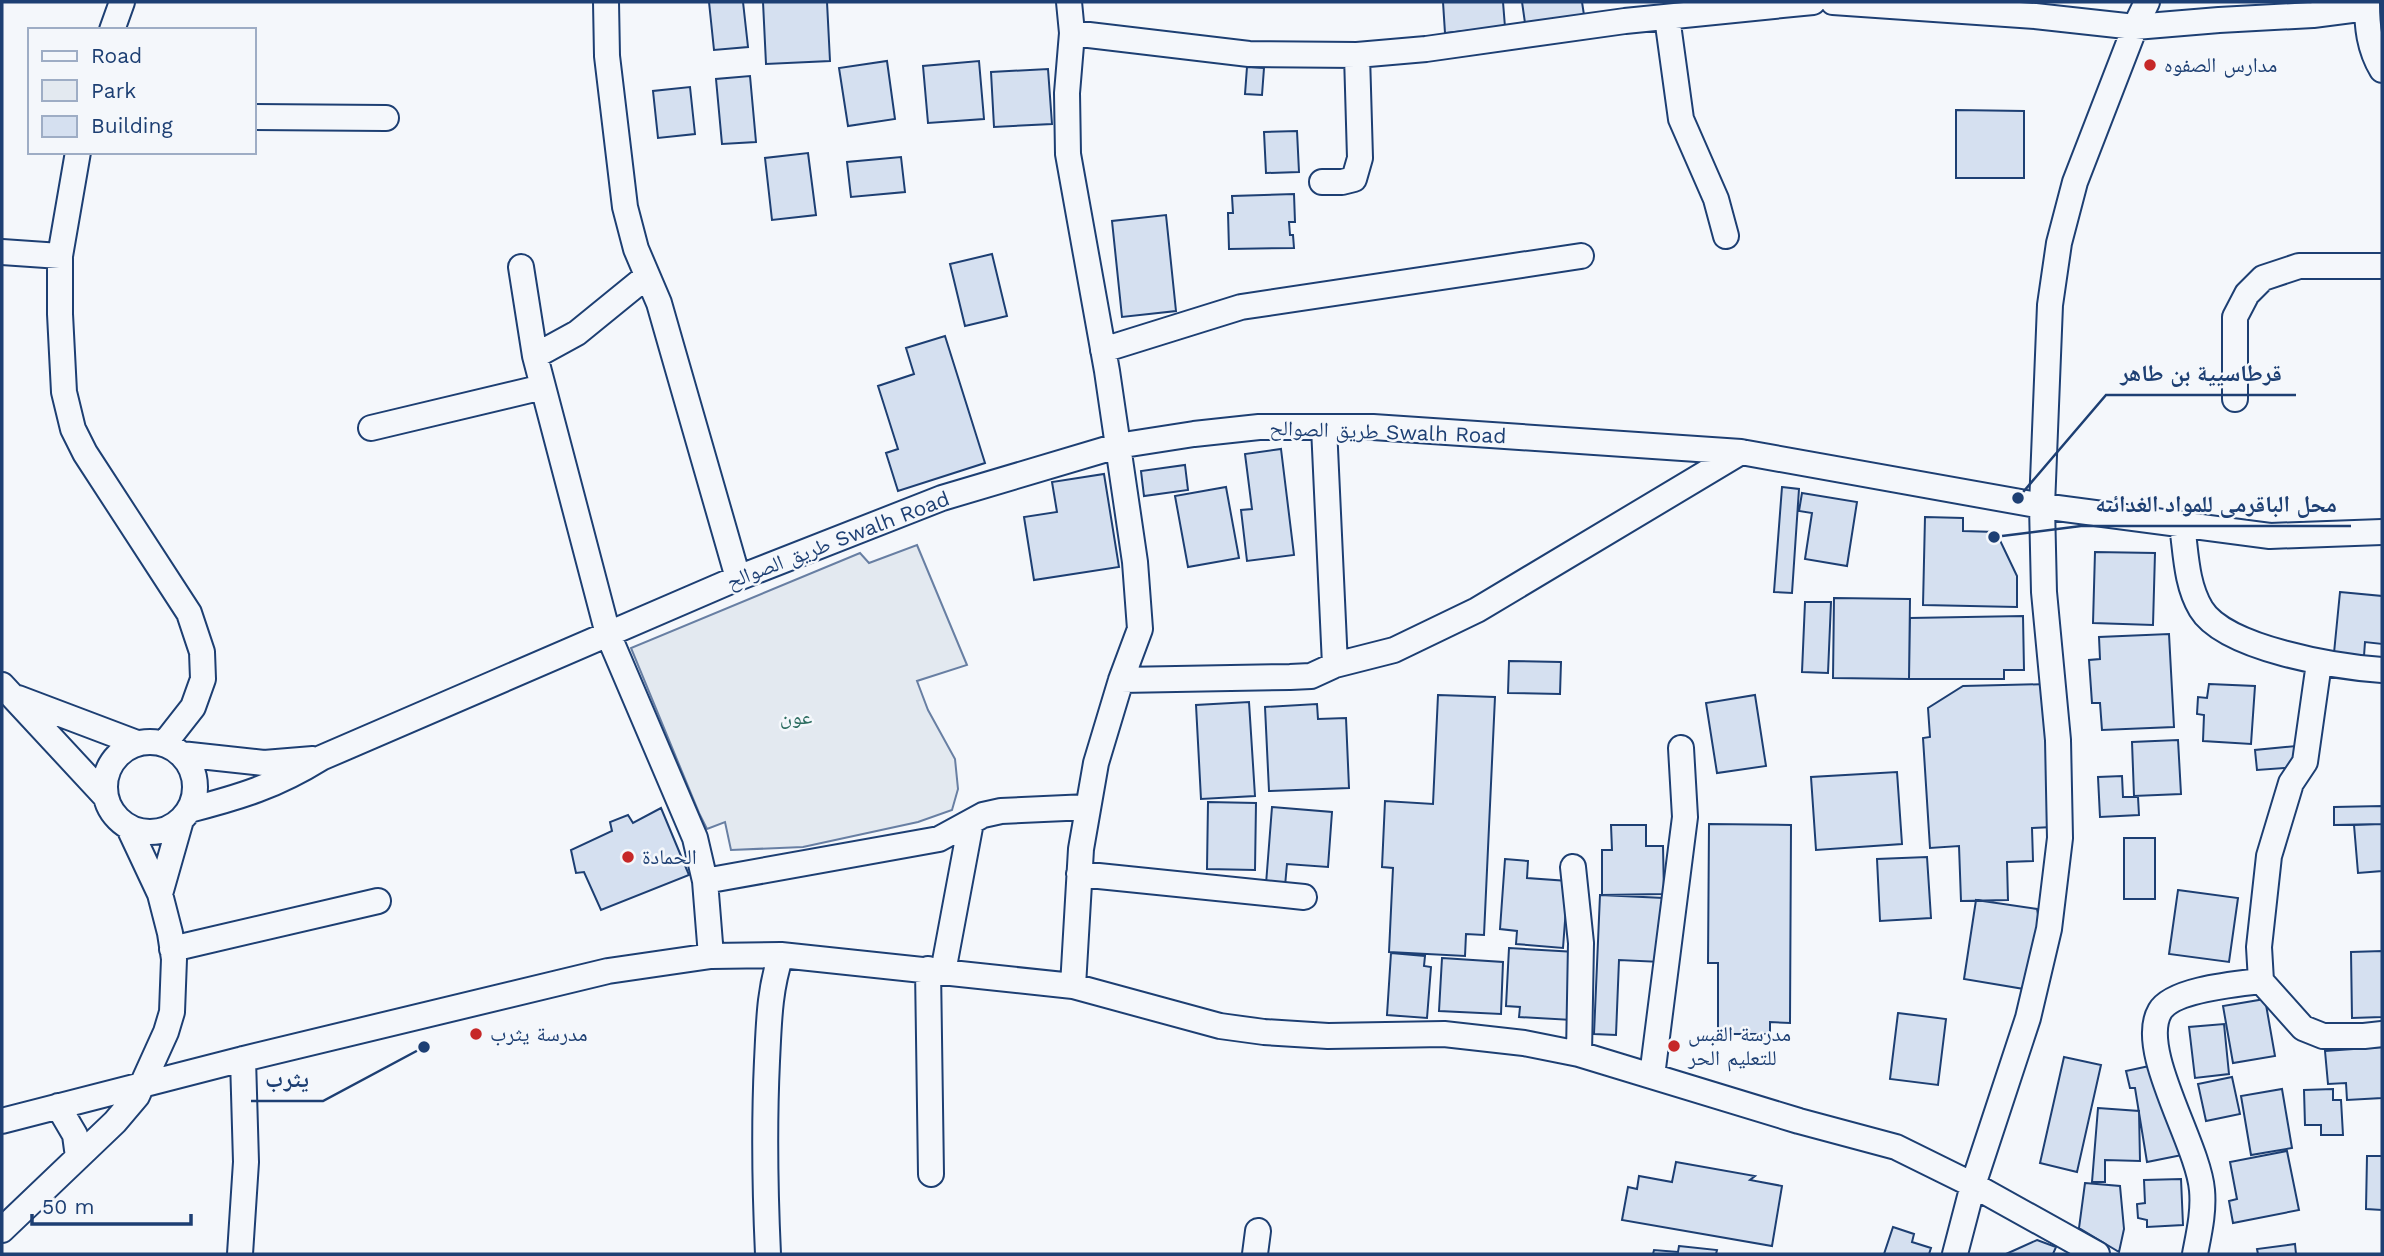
<svg xmlns="http://www.w3.org/2000/svg" width="2384" height="1256" font-family="'Work Sans','Noto Naskh Arabic',sans-serif">
	<style>
		.green { fill: #e3e9f0; stroke: #687fa3; stroke-width: 2 }
		.building { fill: #d5e0f0; stroke: #1d3f73; stroke-width: 2 }
		.lines { fill: none; stroke-linecap: round; stroke-linejoin: round }
		.minor-casing { stroke: #1d3f73; stroke-width: 28 }
		.minor { stroke: #f4f7fb; stroke-width: 24 }
		.poi-dot { fill: #c62828; stroke: #f4f7fb; stroke-width: 2.5 }
		.labels { text-anchor: middle; stroke-width: 5; stroke-linejoin: round; paint-order: stroke }
		.poi-label { font-size: 21px; fill: #1d3f73; stroke: #f4f7fb; text-anchor: start }
		.street-label { font-size: 21px; fill: #1d3f73; stroke: #f4f7fb }
		.park-label { font-size: 21px; fill: #2c6c60; stroke: #f4f7fb }
		.leader { fill: none; stroke: #1d3f73; stroke-width: 2.5 }
		.callout-dot { fill: #1d3f73; stroke: #f4f7fb; stroke-width: 2.5 }
		.callout-label { font-size: 23px; text-anchor: middle; font-weight: bold; fill: #1d3f73; stroke: #f4f7fb; stroke-width: 5; stroke-linejoin: round; paint-order: stroke }
	</style>
	<rect width="100%" height="100%" fill="#f4f7fb"/>
	<path class="green" d="M917 545 967 665 917 681 928 710 955 759 958 789 952 810 918 822 803 847 731 850 725 822 707 829 699 813 631 648 860 553 869 563Z"/>
	<path class="building" d="M709 2H743L748 47 714 50Z
		M763 2H827L830 61 766 64Z
		M1443 2H1503L1505 27 1445 33Z
		M1522 2H1582L1584 15 1525 23Z
		M887 61 895 119 848 126 839 68Z
		M979 61 984 119 928 123 923 66Z
		M1247 67 1264 68 1262 95 1245 94Z
		M1048 69 1052 124 994 127 991 72Z
		M750 76 756 142 722 144 716 79Z
		M690 87 695 134 658 138 653 91Z
		M1956 110 2024 111V178H1956Z
		M1297 131 1299 172 1266 173 1264 132Z
		M808 153 816 215 772 220 765 158Z
		M901 157 905 192 851 197 847 162Z
		M1294 194 1295 222H1289L1290 235H1293L1294 248 1229 249 1228 213H1233L1232 196Z
		M1166 215 1176 311 1122 317 1112 221Z
		M992 254 1007 316 965 326 950 264Z
		M945 336 985 463 898 491 886 453 898 449 878 386 914 374 906 348Z
		M1281 449 1294 555 1247 561 1241 510 1252 509 1245 454Z
		M1185 465 1188 490 1144 496 1141 471Z
		M1104 474 1119 567 1034 580 1024 517 1057 512 1052 482Z
		M1226 487 1239 558 1188 567 1175 496Z
		M1782 487 1799 489 1792 593 1774 592Z
		M1802 493 1857 502 1847 566 1805 559 1812 513 1799 511Z
		M1925 517 1963 518V531L1996 532 2017 576V607L1923 605Z
		M2095 552 2155 553 2153 625 2093 623Z
		M2340 592 2382 596V644L2365 642 2364 656 2334 653Z
		M1834 598 1910 599 1909 679 1833 678Z
		M1805 602H1831L1828 673 1802 672Z
		M2023 616 2024 670H2004V679H1909L1910 618Z
		M2169 634 2174 727 2102 730 2100 703H2092L2089 660 2100 659 2099 637Z
		M1509 661 1561 662 1560 694 1508 693Z
		M2049 684 2053 827 2032 828 2033 861 2007 862 2008 900 1961 901 1959 846 1930 848 1923 738 1930 737 1928 708 1963 686Z
		M2209 684 2255 686 2251 744 2203 741 2204 715 2197 714 2198 697 2207 698Z
		M1438 695 1495 697 1484 935 1466 934 1465 956 1389 952 1393 868 1382 867 1385 801 1433 804Z
		M1755 695 1766 766 1717 773 1706 703Z
		M1249 702 1255 796 1201 799 1196 705Z
		M1317 704 1318 719 1346 718 1349 788 1269 791 1265 707Z
		M2178 740 2181 794 2134 796 2132 742Z
		M2296 746 2298 767 2257 770 2255 750Z
		M1897 772 1902 844 1816 850 1811 777Z
		M2122 776 2123 797H2138L2139 815 2100 817 2098 777Z
		M1208 802 1256 803 1255 870 1207 869Z
		M2382 806V824L2334 825V807Z
		M1272 807 1332 812 1328 867 1287 864 1285 886 1266 884Z
		M661 808 689 875 601 910 584 872 576 873 571 850 612 831 610 822 628 815 633 823Z
		M1709 824 1791 825 1790 1023 1770 1022V1034H1718V963H1708Z
		M2382 824V871L2358 873 2354 825Z
		M1611 825H1646V846H1663L1664 894 1602 895V850H1612Z
		M2124 838H2155V899H2124Z
		M1927 857 1931 918 1880 921 1877 859Z
		M1505 859 1528 861 1527 878 1568 881 1563 948 1516 944 1517 931 1500 929Z
		M2178 890 2238 898 2229 962 2169 954Z
		M1600 895 1664 898 1661 962 1619 960 1616 1035 1594 1034Z
		M1976 900 2037 909 2040 924 2030 990 1964 979Z
		M1509 948 1576 952 1572 1020 1519 1017 1520 1007 1506 1006Z
		M2382 951V1017L2352 1018 2351 952Z
		M1391 953 1425 956 1424 966 1431 967 1427 1018 1387 1015Z
		M1442 958 1503 962 1501 1014 1439 1011Z
		M2265 999 2275 1056 2233 1063 2223 1006Z
		M1898 1013 1946 1019 1938 1085 1890 1079Z
		M2224 1024 2229 1074 2195 1078 2189 1027Z
		M2382 1047V1098L2347 1100 2346 1083 2328 1084 2325 1051Z
		M2064 1057 2101 1065 2077 1172 2040 1163Z
		M2154 1065 2182 1155 2147 1162 2135 1088H2130L2126 1071Z
		M2232 1077 2240 1114 2206 1121 2198 1084Z
		M2282 1089 2292 1148 2251 1155 2241 1096Z
		M2333 1089V1100H2341L2343 1135H2321V1125H2305L2304 1090Z
		M2098 1108 2139 1111 2140 1161 2105 1160V1182H2092Z
		M2287 1151 2299 1210 2233 1223 2229 1201 2237 1199 2230 1162Z
		M2367 1156H2382V1210L2366 1209Z
		M1676 1162 1755 1176 1750 1180 1782 1186 1772 1246 1622 1220 1628 1187 1637 1189 1639 1176 1672 1182Z
		M2181 1179 2183 1225 2147 1227V1220L2138 1218 2137 1204 2145 1203 2144 1180Z
		M2085 1183 2120 1186 2124 1229 2119 1252 2079 1228Z
		M1893 1227 1914 1234 1912 1242 1931 1248 1929 1254H1884Z
		M2037 1240 2056 1247 2053 1254H2006Z
		M2295 1244 2296 1254H2258L2257 1249Z
		M1679 1246 1717 1250 1716 1254H1653L1654 1250 1678 1252Z"/>
	<g class="lines">
		<g class="minor-casing">
			<path id="minor" d="M606 2 607 56 625 207 636 249 659 303 671 345 738 578
				M1069 2 1072 33 1067 93 1068 154 1107 371 1135 562 1140 629 1121 680 1096 763 1081 849 1073 986
				M1833 2 2035 16 2135 27 2219 20 2313 15 2367 8
				M2367 2C2367 27 2369 48 2382 70
				M1667 17 1681 119 1716 199 1726 236
				M112 30 122 2
				M1072 33 1249 54 1357 55 1426 49 1625 21 1813 2
				M254 117 386 118
				M78 152 60 256V314L64 392 73 429 85 453 189 613 202 652 203 679 193 707 164 744
				M1322 182H1342L1354 179 1360 158 1357 55
				M2 252 60 256
				M521 267 535 356 608 634 695 838 705 881 711 956
				M1103 350 1241 307 1581 256
				M535 356 577 333 647 276
				M2235 399V317L2247 294 2263 278 2299 266H2382
				M371 428 543 387
				M2182 525C2186 553 2186 584 2201 609 2225 649 2338 667 2382 670
				M2319 663 2305 762 2291 783 2269 856 2259 947 2261 981 2303 1028 2323 1036H2364L2382 1034
				M1335 665 1394 650 1477 610 1741 452
				M1121 680 1290 677 1311 676 1335 665 1324 427
				M2 685 105 796
				M18 698 137 743
				M105 787a45 45 0 1 1 90 0a45 45 0 1 1-90 0Z
				M181 754 264 763 313 759
				M189 810C240 797 276 786 321 758L738 578 942 498 1117 446 1194 434 1259 427H1373L1741 452 2042 506 2270 536 2382 532
				M1573 867 1581 943 1579 1054
				M1079 874 1304 897
				M705 881 939 839 983 815 1001 811 1088 807
				M160 894 181 820
				M172 949 378 901
				M928 969 931 1174
				M943 972 971 822
				M1652 1076 1685 817 1681 748
				M58 1106 75 1135 78 1157
				M2 1121 243 1059 608 971 711 956 781 955 1073 986 1220 1026 1264 1032 1328 1036 1444 1034 1524 1043 1579 1054 1799 1121 1896 1147 1973 1185 2097 1254
				M2 1230 115 1122 137 1096 166 1032 172 1012 174 959 170 933 160 894 129 828
				M240 1254 246 1162 243 1059
				M768 1254C765 1190 764 1125 767 1061 769 1023 769 991 781 955
				M1255 1254 1258 1231
				M1955 1254 1973 1185 2028 1018 2049 929 2060 838 2058 740 2044 592 2042 506 2050 305 2059 243 2075 182 2135 27 2147 2
				M2195 1254C2199 1233 2204 1212 2202 1190 2198 1143 2137 1050 2160 1011 2173 989 2237 984 2261 981"/>
		</g>
		<use href="#minor" class="minor"/>
	</g>
	<g class="poi-dot">
		<circle cx="2150" cy="65" r="7"/>
		<circle cx="628" cy="857" r="7"/>
		<circle cx="476" cy="1034" r="7"/>
		<circle cx="1674" cy="1046" r="7"/>
	</g>
	<g class="labels">
		<g class="poi-label">
			<text x="2164" y="72">مدارس الصفوه</text>
			<text x="642" y="864">الحمادة</text>
			<text x="490" y="1041">مدرسة يثرب</text>
			<text x="1688" y="1041">مدرسة القبس<tspan x="1688" dy="24">للتعليم الحر</tspan></text>
		</g>
		<g class="street-label">
			<text transform="translate(1388 432) rotate(2)" y="7">طريق الصوالح Swalh Road</text>
			<text transform="translate(838 540) rotate(-21)" y="7">طريق الصوالح Swalh Road</text>
		</g>
		<g class="park-label">
			<text x="796" y="724">عون</text>
		</g>
	</g>
	<path class="leader" d="M2018 498L2106 395H2296M1994 537L2081 526H2351M424 1047L323 1101H251"/>
	<g class="callout-dot">
		<circle cx="2018" cy="498" r="7"/>
		<circle cx="1994" cy="537" r="7"/>
		<circle cx="424" cy="1047" r="7"/>
	</g>
	<g class="callout-label">
		<text x="2201" y="381">قرطاسيية بن طاهر</text>
		<text x="2216" y="512">محل الباقرمى للمواد الغدائىه</text>
		<text x="287" y="1087">يثرب</text>
	</g>
	<rect width="2384" height="1256" fill="none" stroke="#1d3f73" stroke-width="7"/>
	<rect x="28" y="28" width="228" height="126" fill="#f4f7fb" stroke="#9eadc5" stroke-width="2"/>
	<rect x="42" y="51" width="35" height="10" fill="#f4f7fb" stroke="#9eadc5" stroke-width="2"/>
	<text x="91" y="63" font-size="21" fill="#1d3f73">Road</text>
	<rect x="42" y="80" width="35" height="21" fill="#e3e9f0" stroke="#9eadc5" stroke-width="2"/>
	<text x="91" y="98" font-size="21" fill="#1d3f73">Park</text>
	<rect x="42" y="116" width="35" height="21" fill="#d5e0f0" stroke="#9eadc5" stroke-width="2"/>
	<text x="91" y="133" font-size="21" fill="#1d3f73">Building</text>
	<path d="M32 1214v10h159v-10" fill="none" stroke="#1d3f73" stroke-width="3.5"/>
	<text x="42" y="1214" font-size="21" fill="#1d3f73" stroke="#f4f7fb" stroke-width="5" paint-order="stroke">50 m</text>
</svg>
